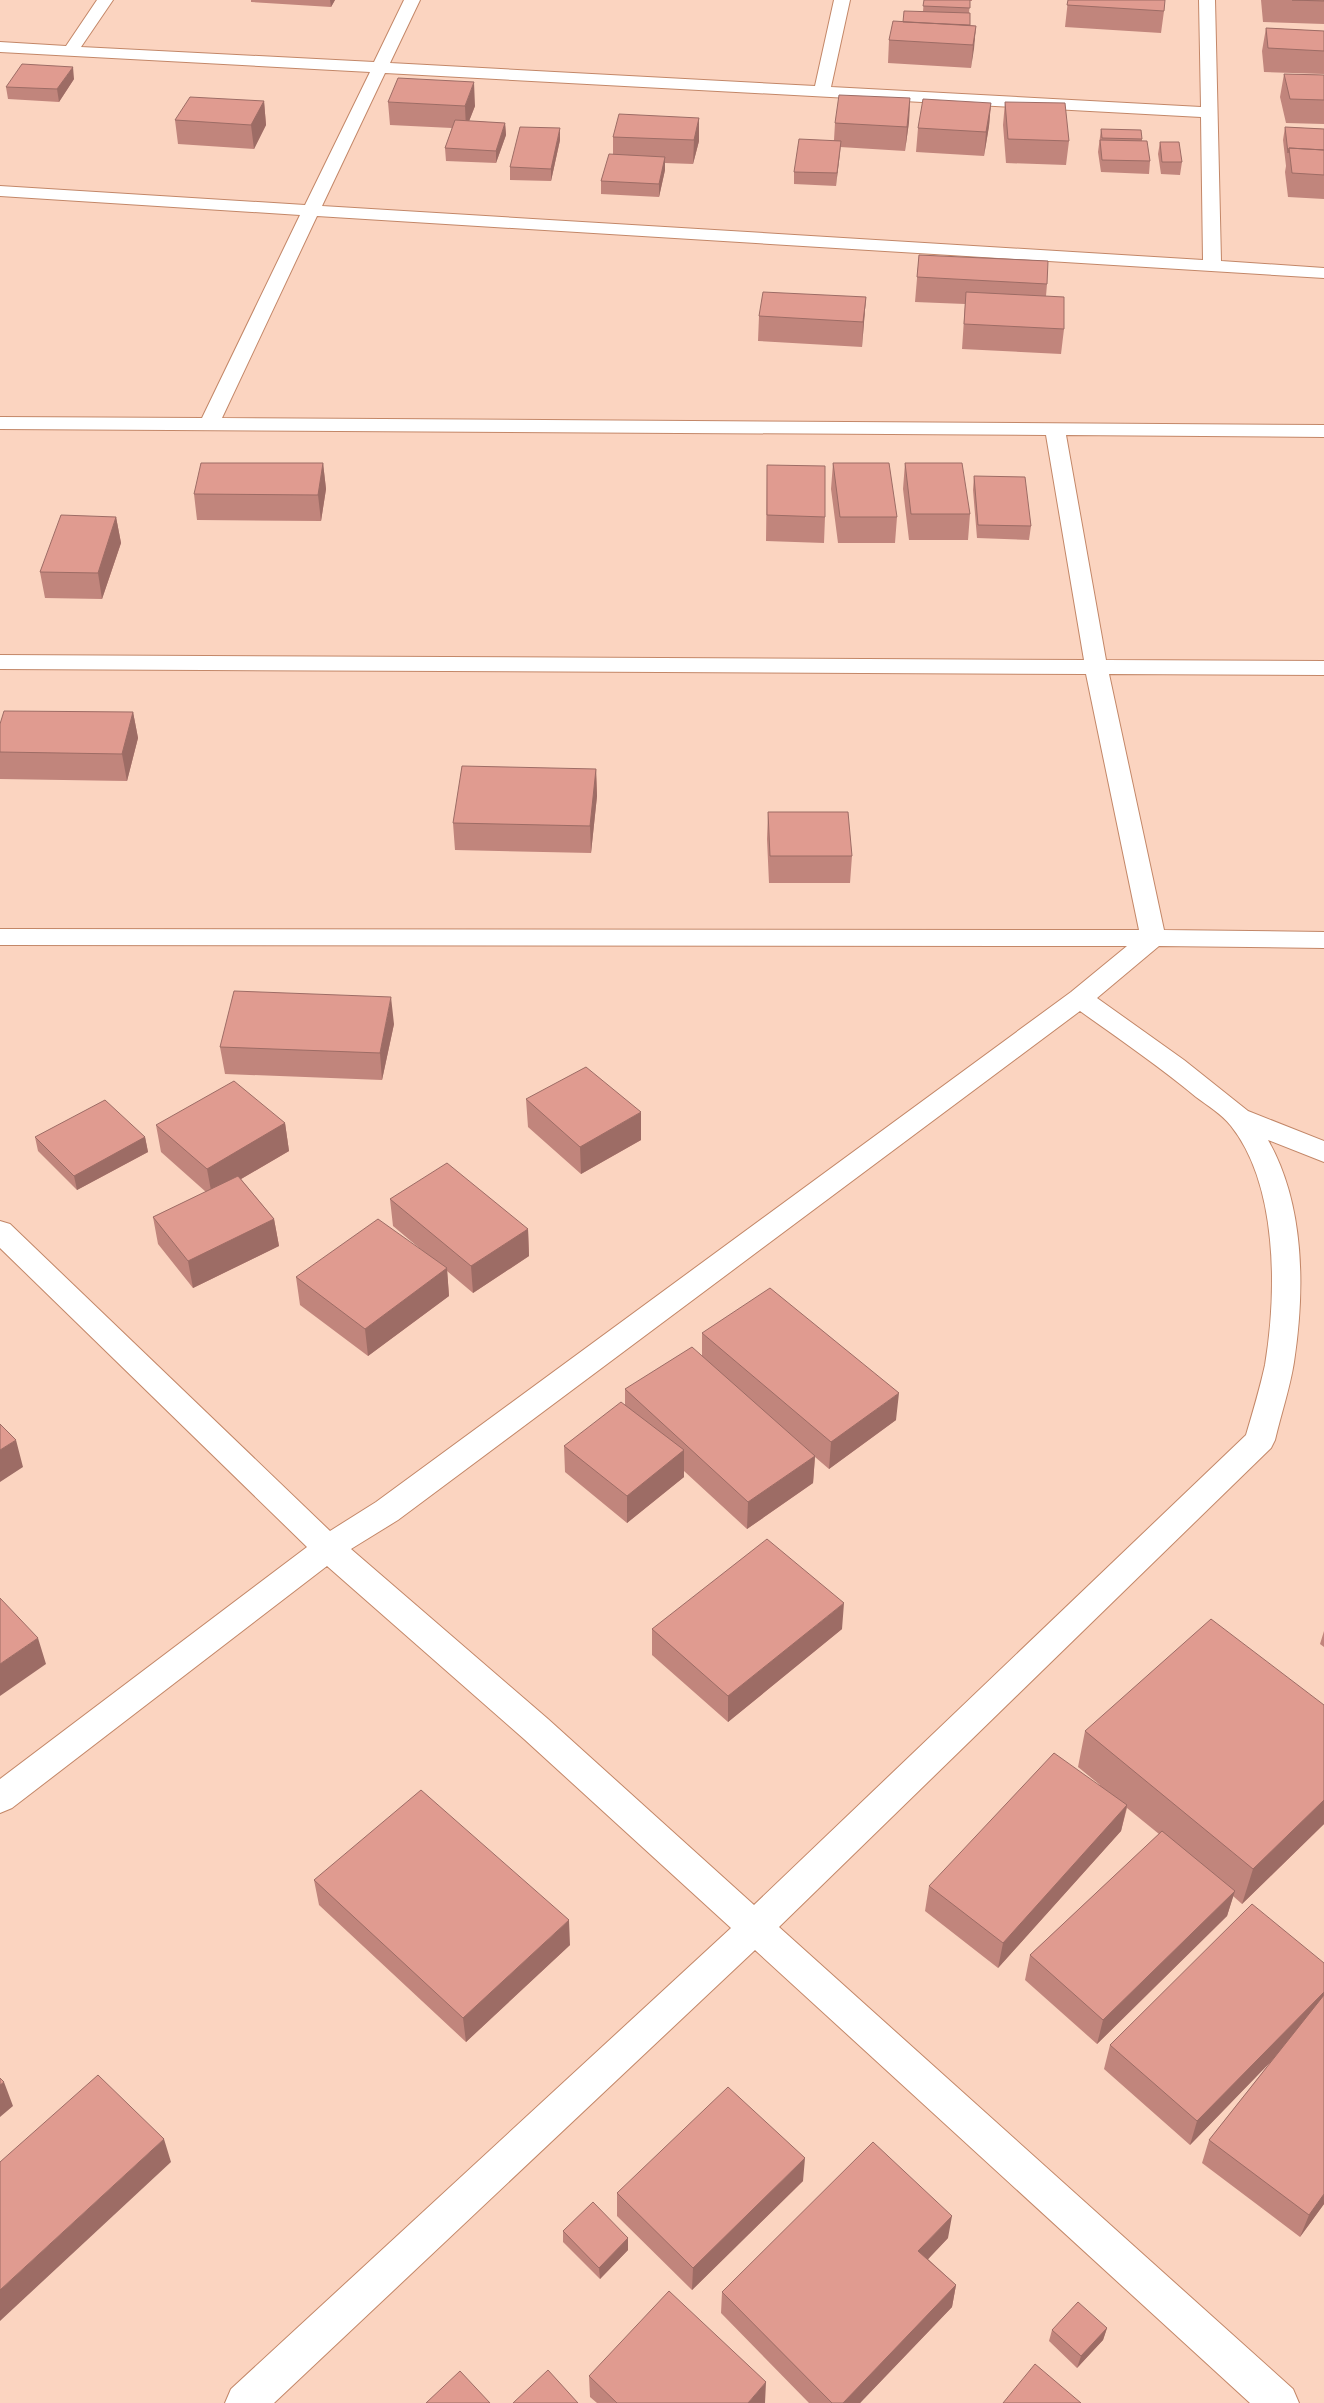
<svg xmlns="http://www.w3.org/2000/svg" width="1324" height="2403" font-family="'Sofia Sans Condensed',sans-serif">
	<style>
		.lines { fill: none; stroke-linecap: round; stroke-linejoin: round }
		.minor-casing { stroke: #c38768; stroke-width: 2 }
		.minor { fill: #fff; fill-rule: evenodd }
		.wall { fill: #c1857c }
		.shaded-wall { fill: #9d6c65 }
		.building { fill: #e09b90; stroke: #9d6c65 }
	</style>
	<rect width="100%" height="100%" fill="#fbd4c0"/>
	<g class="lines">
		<g class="minor-casing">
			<path id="minor" d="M97 0H113L81 47 374 62 404 0H420L390 63 815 86 834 0H850L831 87 1201 107 1199 0H1215L1221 261 1324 268V278L317 216 222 418 1324 425V437L1066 435 1106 660 1324 661V675L1109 674 1164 930 1324 932V948L1159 946 1097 998 1184 1060 1248 1111 1324 1141V1162L1268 1140C1305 1205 1305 1290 1294 1362 1290 1388 1281 1414 1275 1440L1271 1448 779 1927 1293 2389 1299 2403H1250L755 1950 274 2403H225L231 2389 731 1928 524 1739 327 1566 12 1808 0 1813V1779L307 1547 0 1248V1221L10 1224 330 1531 376 1502 1071 992 1127 946 0 945V929L1139 930 1086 674 0 669V655L1084 660 1046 435 0 429V417L202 418 300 215 0 196V186L305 205 370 72 0 52V42L66 46ZM385 73 1201 117 1203 260 322 206ZM1080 1011C1119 1039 1159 1066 1196 1097 1208 1106 1222 1114 1231 1126 1278 1185 1277 1293 1265 1365 1260 1388 1253 1411 1246 1435L754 1905 548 1719 351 1549 398 1520Z"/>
		</g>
		<use href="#minor" class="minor"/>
	</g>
	<path class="wall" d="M251 0H335L331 7 251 2Z
		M924 0H972V1H970L969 13 970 25 976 26 971 68 888 63 889 40 923 11Z
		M1068 0 1164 11 1161 33 1065 27Z
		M1261 0H1324V24L1263 22Z
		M1266 28 1324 31V74L1264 72 1262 51Z
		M1284 74 1324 75V124L1286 123 1280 97Z
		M74 79 59 102 8 99 6 87Z
		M910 98 909 122 905 151 840 147 836 186 794 184V172L834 140 835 123Z
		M264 101 266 125 254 149 178 144 175 120Z
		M388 102 475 106 469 121 505 123 506 135 496 163 446 161 445 148 452 128 390 125Z
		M1005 102 1069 141 1066 165 1006 163 1003 125Z
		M991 103 989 126 984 156 916 152 918 128Z
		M699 118V141L693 164 665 163V170L659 197 601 194V181L613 154V137Z
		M1285 127 1324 129V199L1288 197 1285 172 1286 166 1283 140Z
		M1101 129 1142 139V141L1150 161 1149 174 1101 172 1098 152Z
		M560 140 551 181 510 180V167Z
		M1160 142 1182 162 1180 175 1161 174 1158 154Z
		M919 255 1047 284 1046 296 1064 329 1061 354 962 349 965 304 915 302Z
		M866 297 862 347 758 341 759 316Z
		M323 463 326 489 321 521 197 520 194 494Z
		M833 463 897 517 895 543H838L831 489Z
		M905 463 970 514 968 540H909L903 489Z
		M767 465 825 517 824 543 766 541Z
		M974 476 1031 526 1029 540 977 538 973 490Z
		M116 517 121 543 102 599 45 598 40 572Z
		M133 712 138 738 127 781 0 779V724Z
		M596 769 597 796 591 853 455 850 453 823Z
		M768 812 852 856 850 883H769L767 839Z
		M394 1024 382 1080 225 1074 220 1047Z
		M526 1099 641 1140 581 1174 528 1127Z
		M285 1123 289 1151 241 1179 274 1219 279 1246 193 1288 158 1244 153 1217 206 1192 161 1152 156 1125Z
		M35 1137H145L148 1152 77 1190 38 1151Z
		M390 1199 528 1229 529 1256 473 1293 447 1271 449 1296 368 1356 300 1305 296 1277 424 1252 393 1226Z
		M702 1333 896 1420 829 1469 815 1457 813 1483 747 1529 684 1471V1477L627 1523 565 1472 564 1446 625 1405V1389L702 1356Z
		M652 1629H842L728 1722 652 1655Z
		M1324 1631V1647L1320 1644Z
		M1324 1705V1824L1242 1904 1233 1896 1227 1916 1097 2044 1025 1980 1030 1955 1159 1834 1127 1808 1121 1831 998 1968 925 1911 929 1886 1100 1785 1078 1767 1085 1731Z
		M314 1880 570 1945 466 2042 319 1905Z
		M1324 1963V2204L1300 2237 1202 2163 1209 2140 1274 2058 1190 2145 1104 2069 1110 2045Z
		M803 2181 692 2290 617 2216V2193Z
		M563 2231 628 2250 600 2279 563 2242Z
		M948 2238 928 2259 956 2285 952 2307 860 2403H809L721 2313 722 2292Z
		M1107 2328 1103 2340 1077 2368 1049 2341 1052 2330Z
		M589 2376 765 2403H597L590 2397Z"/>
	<path class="shaded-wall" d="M330 0H335L331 7Z
		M976 26 974 49 971 68 973 45Z
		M73 67 74 79 59 102 57 89Z
		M474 82 475 106 466 129 465 106Z
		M910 98 909 122 905 151 907 127Z
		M264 101 266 125 254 149 251 125Z
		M991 103 989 126 984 156 986 132Z
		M699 118V141L693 164 694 140Z
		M505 123 506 135 496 163V151Z
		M560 128V140L551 181V169Z
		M841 141 840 153 836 186 837 173Z
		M665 157V170L659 197V184Z
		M866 297 862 347 863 322Z
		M323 463 326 489 321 521 318 495Z
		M116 517 121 543 102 599 98 573Z
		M133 712 138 738 127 781 122 754Z
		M596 769 597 796 591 853 590 826Z
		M391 997 394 1024 382 1080 380 1053Z
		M641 1112V1140L581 1174 580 1147Z
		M285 1123 289 1151 212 1196 207 1169Z
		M145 1137 148 1152 77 1190 74 1176Z
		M274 1219 279 1246 193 1288 188 1261Z
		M528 1229 529 1256 473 1293 471 1266Z
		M447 1268 449 1296 368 1356 365 1329Z
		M899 1393 896 1420 829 1469 831 1442Z
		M16 1440 23 1467 0 1482V1450Z
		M684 1450V1477L627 1523V1496Z
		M815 1456 813 1483 747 1529 748 1502Z
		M844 1603 842 1629 728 1722V1696Z
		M38 1638 46 1664 0 1696V1664Z
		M1324 1800V1824L1242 1904 1253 1869Z
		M1127 1805 1121 1831 998 1968 1003 1943Z
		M1235 1891 1227 1916 1097 2044 1103 2020Z
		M569 1920 570 1945 466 2042 463 2018Z
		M1324 1992V2007L1190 2145 1197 2121Z
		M4 2082 13 2106 0 2117V2085Z
		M164 2139 171 2162 0 2321V2290Z
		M805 2158 803 2181 692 2290 693 2268Z
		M1324 2194V2204L1300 2237 1309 2215Z
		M952 2216 948 2238 915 2273 918 2251Z
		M628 2238V2250L600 2279 599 2268Z
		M956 2285 952 2307 860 2403H843Z
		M1107 2328 1103 2340 1077 2368 1081 2356Z
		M766 2382 765 2403H748Z"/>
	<path class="building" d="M924 0H970V8L923 6Z
		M1068 0H1165L1164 11 1067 5Z
		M1292 0H1324V1Z
		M904 11 970 13V25L903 22Z
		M893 21 976 26 973 45 889 40Z
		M1266 28 1324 31V51L1268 48Z
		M22 64 73 67 57 89 6 87Z
		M1284 74 1324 75V100L1290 99Z
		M398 78 474 82 465 106 388 102Z
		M839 95 910 98 907 127 835 123Z
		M190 97 264 101 251 125 175 120Z
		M923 99 991 103 986 132 918 128Z
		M1005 102 1065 103 1069 141 1008 139Z
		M619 114 699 118 694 140 613 137Z
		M455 120 505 123 496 151 445 148Z
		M520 127 560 128 551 169 510 167Z
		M1285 127 1324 129V150L1289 148 1288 153Z
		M1101 129 1141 130 1142 139 1102 138Z
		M799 139 841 141 837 173 794 172Z
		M1100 140 1147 141 1150 161 1102 160Z
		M1160 142H1179L1182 162H1162Z
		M1289 148 1324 150V175L1292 173Z
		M609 154 665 157 659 184 601 181Z
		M919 255 1048 261 1047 284 917 277Z
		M763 292 866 297 863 322 759 316Z
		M966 292 1064 297V329L964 324Z
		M201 463H323L318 495 194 494Z
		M833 463H889L897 517H840Z
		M905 463H962L970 514H911Z
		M767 465 825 466V517L767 515Z
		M974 476 1025 477 1031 526 978 525Z
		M61 515 116 517 98 573 40 572Z
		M4 711 133 712 122 754 0 752V724Z
		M462 766 596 769 590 826 453 823Z
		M768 812H848L852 856H770Z
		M234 991 391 997 380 1053 220 1047Z
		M586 1067 641 1112 580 1147 526 1099Z
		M234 1081 285 1123 207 1169 156 1125Z
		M105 1100 145 1137 74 1176 35 1137Z
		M447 1163 528 1229 471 1266 390 1199Z
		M238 1176 274 1219 188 1261 153 1217Z
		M378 1219 447 1268 365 1329 296 1277Z
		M770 1288 899 1393 831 1442 702 1333Z
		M692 1347 815 1456 748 1502 625 1389Z
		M621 1402 684 1450 627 1496 564 1446Z
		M0 1424 16 1440 0 1450Z
		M767 1539 844 1603 728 1696 652 1629Z
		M0 1598 38 1638 0 1664Z
		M1211 1619 1324 1705V1800L1253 1869 1085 1731Z
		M1054 1753 1127 1805 1003 1943 929 1886Z
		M421 1790 569 1920 463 2018 314 1880Z
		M1162 1831 1235 1891 1103 2020 1030 1955Z
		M1252 1904 1324 1963V1992L1197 2121 1110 2045Z
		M1324 1995V2194L1309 2215 1209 2140Z
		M98 2075 164 2139 0 2290V2162Z
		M0 2078 4 2082 0 2085Z
		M728 2087 805 2158 693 2268 617 2193Z
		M873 2142 952 2216 918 2251 956 2285 843 2403H832L722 2292Z
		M593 2202 628 2238 599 2268 563 2231Z
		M669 2291 766 2382 748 2403H617L589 2376Z
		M1078 2302 1107 2328 1081 2356 1052 2330Z
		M1035 2364 1081 2403H1003Z
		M548 2370 578 2403H513Z
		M460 2371 490 2403H426Z"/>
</svg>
